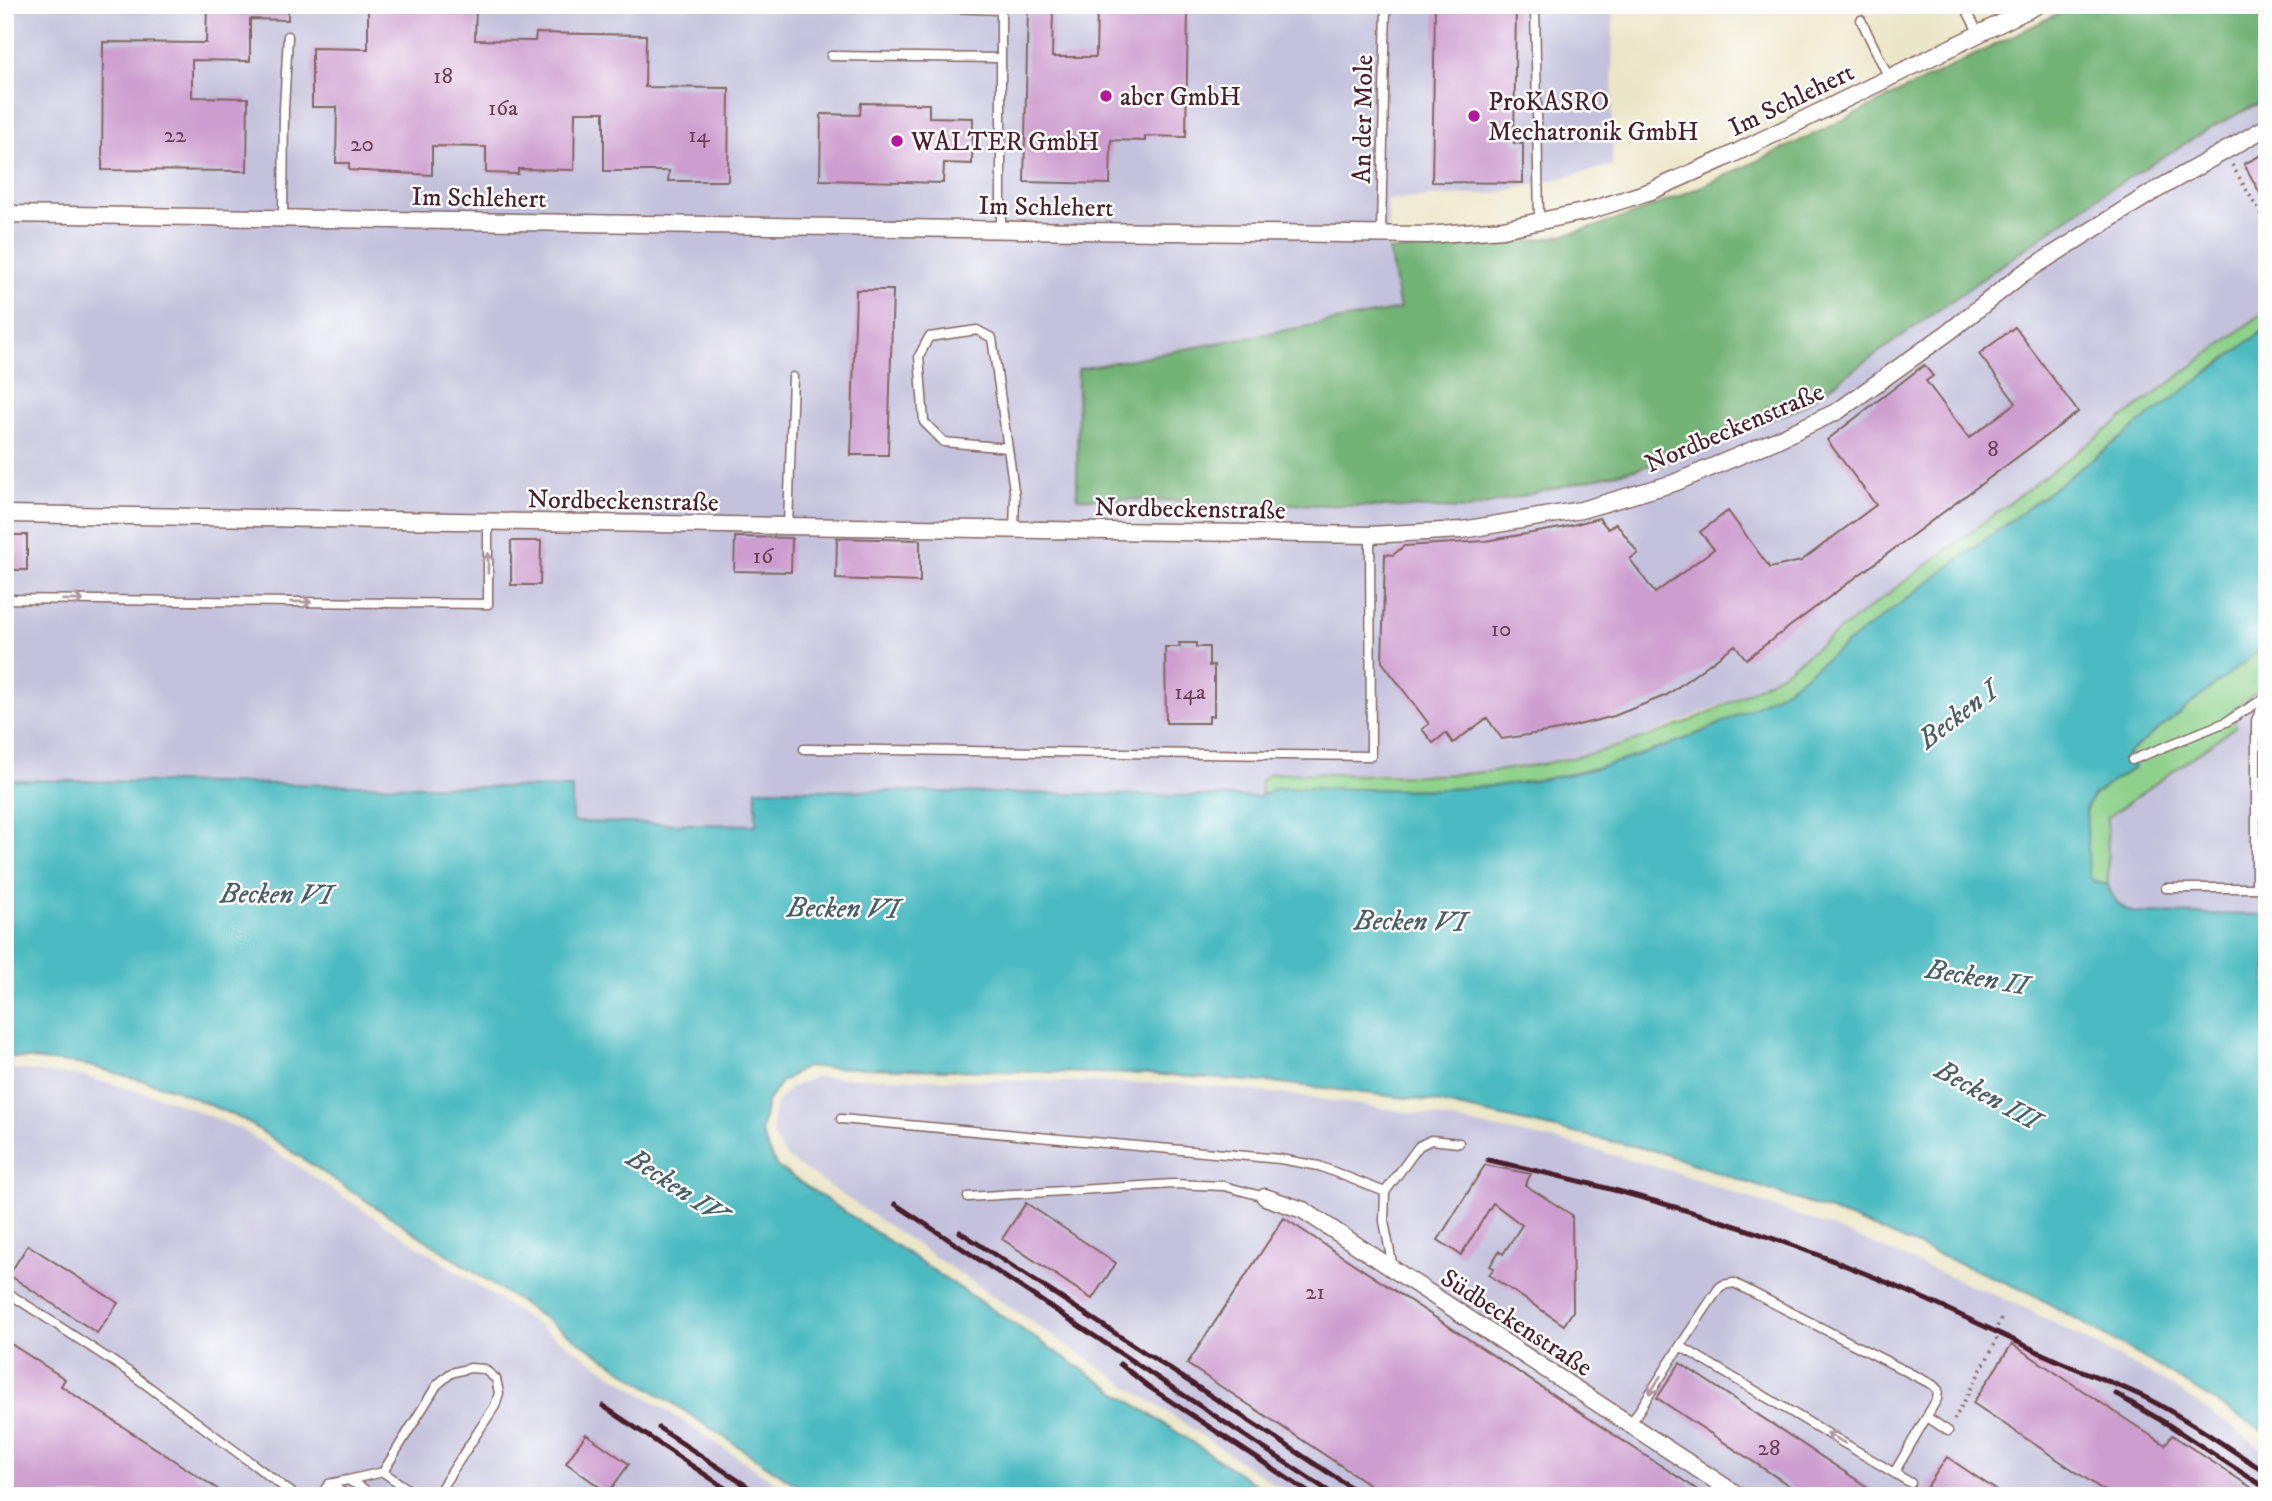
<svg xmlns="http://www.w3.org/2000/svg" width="2272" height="1501" font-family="'IM FELL DW Pica',serif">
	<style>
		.industrial { fill: #c3c1db }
		.green { fill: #8ed18a; stroke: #6c785a; stroke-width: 2 }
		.forest { fill: #72b376; stroke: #5e6950; stroke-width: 2 }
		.water { fill: #4cbbc1; stroke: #4b6d76; stroke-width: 2 }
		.building { fill: #cd9dcf }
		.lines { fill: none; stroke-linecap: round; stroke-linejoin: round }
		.lane-casing { stroke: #836562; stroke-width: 11 }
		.street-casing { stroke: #836562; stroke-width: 19 }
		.path { stroke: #836562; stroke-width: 3.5; stroke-dasharray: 2 5; stroke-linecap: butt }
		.lane { stroke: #fff; stroke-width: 8 }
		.street { stroke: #fff; stroke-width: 16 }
		.rail { stroke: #4a1f2b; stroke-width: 5 }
		.oneway { stroke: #ae9aa0 }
		.poi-dot { fill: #b5179e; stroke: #fff; stroke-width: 2.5 }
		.labels { text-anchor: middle; stroke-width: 5; stroke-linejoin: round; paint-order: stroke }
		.number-label { font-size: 23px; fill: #6b3e54 }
		.poi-label { font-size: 26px; fill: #4a1f2b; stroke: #fff; text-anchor: start }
		.street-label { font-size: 26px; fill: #4a1f2b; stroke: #fff }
		.water-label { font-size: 28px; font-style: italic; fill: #4b5d67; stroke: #fff }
	</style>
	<rect width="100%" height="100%" fill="#fff"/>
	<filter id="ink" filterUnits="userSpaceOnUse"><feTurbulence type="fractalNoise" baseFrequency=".0143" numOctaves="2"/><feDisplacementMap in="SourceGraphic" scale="14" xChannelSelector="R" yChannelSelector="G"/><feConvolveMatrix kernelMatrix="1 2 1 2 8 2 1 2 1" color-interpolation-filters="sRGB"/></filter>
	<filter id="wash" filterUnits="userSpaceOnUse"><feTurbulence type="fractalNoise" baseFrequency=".00686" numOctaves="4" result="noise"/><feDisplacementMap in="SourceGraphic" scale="28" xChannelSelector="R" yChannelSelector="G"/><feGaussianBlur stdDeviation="1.57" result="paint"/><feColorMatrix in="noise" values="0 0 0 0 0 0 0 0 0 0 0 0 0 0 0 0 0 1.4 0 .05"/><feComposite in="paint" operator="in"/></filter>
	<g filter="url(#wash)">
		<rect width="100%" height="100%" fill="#ece6c8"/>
		<path class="industrial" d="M5 5H1613L1612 166 1496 193 1387 200 1389 250 1400 309 1078 369V498L1468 509 2102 194 2216 125 2267 99V310L1792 666 1756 690 1620 747 1566 761 1460 774 1274 773 1261 781V797L757 789 756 825 572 822 571 788 5 780Z
			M2267 684V915L2135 913 2123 908 2114 899 2108 885 2107 818 2231 711Z
			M5 1068 81 1076 170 1100 241 1129 796 1496H5Z
			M815 1077 1182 1084 1285 1094 1434 1116 1568 1143 1672 1171 1834 1228 2027 1309 2170 1385 2267 1451V1496H1292L787 1158 778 1146 773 1134V1118L777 1102 790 1088Z"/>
		<path class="green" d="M2267 310V328L1788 688C1702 739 1603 774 1503 785 1429 793 1354 788 1280 788L1271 790 1268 794H1261V781L1269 774 1274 773C1335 773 1401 778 1461 774 1578 766 1695 731 1792 666Z
			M2267 644V684L2231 711 2236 726 2107 818 2108 885C2101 885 2093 883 2089 876 2085 867 2083 813 2088 805 2097 787 2119 777 2134 767L2127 754Z"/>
		<path class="forest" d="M2075 5H2247L2267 20V99L2216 125 2102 194 1800 408 1664 462 1468 509 1077 498 1078 369 1400 309 1389 250C1457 248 1527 247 1594 227 1660 207 1722 177 1785 148 1882 102 1978 53 2075 5Z"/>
		<path class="water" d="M2267 328V644L2127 754 2129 761 2135 767 2106 786 2093 796 2086 808 2089 875 2093 881 2108 885C2113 900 2120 908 2135 913L2267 915V1434L2163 1369 2028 1292 1850 1218 1659 1152 1431 1101 1280 1083 1148 1074 806 1067 781 1082 767 1102 761 1133 776 1166 1273 1496H813L244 1120 173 1089 86 1065 5 1056V780L572 788V822L756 825V789L1260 797 1261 794H1268L1271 790 1280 788C1354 788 1429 793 1503 785 1603 774 1702 739 1788 688Z"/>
		<g id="blocks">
			<path class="building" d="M207 5H288V20L250 19V61L192 60V97L248 98 247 171 102 170 103 42 206 43Z
				M368 5H476L475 40 535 41 536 33 646 35 645 87 729 88 728 181H668L669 171H604V112H575L574 170 518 169V174L486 173V147L432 146V175L349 170V163H336L337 107H312V48L368 49Z
				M1435 5H1516L1514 143 1523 144V183L1432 182Z
				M1028 7H1053L1052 57H1096L1097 7 1188 9 1186 137 1145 136V141L1111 140 1110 184 1024 182Z
				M861 103 929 104V117L973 118 972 164 944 163 943 183 820 180 821 114 860 115Z
				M2267 152V206L2244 164Z
				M856 290H893L888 455H851Z
				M2015 327 2078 412 1746 659 1735 645 1667 695 1614 716 1559 730 1502 739 1487 718 1453 743 1446 733 1433 743 1422 729 1429 724 1382 662 1385 554 1393 555 1404 546 1485 541 1561 528 1599 518 1608 529 1616 523 1638 553 1630 559 1655 593 1714 549 1700 532 1728 511 1770 568 1801 561 1876 505 1827 440 1924 365 1933 376 1926 381 1969 438 2016 403 1979 354Z
				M5 535H27V570H5Z
				M735 537 792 538 791 572 734 571Z
				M837 538 920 540V582L836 579Z
				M511 541H541L540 585H511Z
				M1179 643H1196V647H1209V666L1214 665V716H1209V723H1166L1165 647H1180Z
				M1485 1165 1531 1174 1525 1185 1572 1215 1573 1311 1564 1325 1489 1275 1494 1268 1490 1266 1499 1251 1503 1254 1522 1225 1493 1203 1461 1255 1438 1240Z
				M1026 1203 1116 1263 1092 1299 1002 1239Z
				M1284 1218 1707 1496H1387L1187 1364Z
				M28 1245 118 1303 97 1333 9 1275Z
				M5 1340 65 1379 61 1386 228 1496H5Z
				M2012 1344 2165 1445 2172 1435 2264 1496H2112L1973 1403Z
				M1680 1363 1881 1496H1805L1657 1398Z
				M586 1434 629 1464 608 1493 566 1463Z
				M1947 1457 2005 1496H1921Z"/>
		</g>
	</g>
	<g filter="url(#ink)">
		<use href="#blocks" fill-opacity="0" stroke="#836562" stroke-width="2"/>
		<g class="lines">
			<g class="lane-casing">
				<path id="lane" d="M872 5 1001 10
					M1001 5V230
					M1535 5 1539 221
					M1964 5 1979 34
					M1861 20 1889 78
					M831 56 1001 58
					M283 219 284 109 288 36
					M1381 233 1386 5
					M1008 448 944 442 924 422 919 356 929 337 977 330 992 338 1015 497 1014 530
					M788 527 793 377
					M5 599 488 604V522
					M804 749 1371 756 1370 535
					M2132 760 2226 722 2265 698
					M2166 888H2256V720L2267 697
					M2256 888 2267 889
					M841 1119 1280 1159 1319 1166 1385 1192
					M968 1197 1173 1184 1224 1186 1265 1197
					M1393 1268 1384 1221 1385 1192 1419 1146 1431 1140 1459 1143
					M5 1291 129 1372 296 1496
					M1680 1346 1719 1288 1723 1285 1734 1283 1933 1385 1938 1390 1937 1399 1894 1473
					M1927 1417 1948 1431
					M1630 1425 1680 1346 1911 1483
					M383 1472 418 1496
					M348 1480 383 1472 437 1385 451 1373 470 1368 484 1369 496 1379 499 1393 495 1406 436 1496
					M329 1484 348 1496
					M320 1496 329 1484 348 1480 364 1489"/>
			</g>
			<g class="street-casing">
				<path id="street" d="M5 214 1082 231 1427 235 1503 229 1588 211 1651 191 1723 159 2038 5
					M5 514 1370 535 1462 530 1581 510 1674 483 1774 441 1838 411 1950 331 2022 274 2151 193 2267 127
					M1265 1197 1303 1210 1739 1496"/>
			</g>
			<path class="path" d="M2232 165 2267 225
				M1954 1420 1997 1340 1995 1331 2001 1319"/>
			<use href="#lane" class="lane"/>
			<use href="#street" class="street"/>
			<path class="rail" d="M1488 1160C1615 1187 1739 1222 1859 1271 1923 1296 1985 1327 2047 1356 2081 1372 2117 1383 2150 1400 2191 1421 2228 1448 2267 1473
				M895 1204 1336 1496
				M960 1232 1364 1496
				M1120 1364 1149 1387 1314 1496
				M2116 1394 2169 1425 2267 1489
				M603 1406 737 1496
				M659 1428 762 1496"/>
		</g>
		<defs><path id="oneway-shaft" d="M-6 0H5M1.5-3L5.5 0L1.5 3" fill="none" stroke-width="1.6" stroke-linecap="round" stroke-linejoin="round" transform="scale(1.75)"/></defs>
		<g class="oneway">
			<use href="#oneway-shaft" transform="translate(488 563) rotate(-89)"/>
			<use href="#oneway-shaft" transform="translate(73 600) rotate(1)"/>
			<use href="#oneway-shaft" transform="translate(301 602) rotate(1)"/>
			<use href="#oneway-shaft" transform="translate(1655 1385) rotate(122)"/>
			<use href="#oneway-shaft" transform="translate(1836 1438) rotate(-149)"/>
		</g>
	</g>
	<g class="poi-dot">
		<circle cx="1106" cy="96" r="7"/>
		<circle cx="1474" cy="116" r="7"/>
		<circle cx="897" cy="141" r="7"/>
	</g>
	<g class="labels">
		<g class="number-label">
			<text x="443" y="83">18</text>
			<text x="503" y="115">16a</text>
			<text x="175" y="142">22</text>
			<text x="699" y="142">14</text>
			<text x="362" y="151">20</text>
			<text x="1993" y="456">8</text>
			<text x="763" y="563">16</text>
			<text x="1501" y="636">10</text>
			<text x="1190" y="699">14a</text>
			<text x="1315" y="1299">21</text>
			<text x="1769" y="1455">28</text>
		</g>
		<g class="poi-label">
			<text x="1120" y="105">abcr GmbH</text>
			<text x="1488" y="110">ProKASRO<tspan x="1488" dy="30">Mechatronik GmbH</tspan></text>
			<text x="911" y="150">WALTER GmbH</text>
		</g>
		<g class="street-label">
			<text transform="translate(1791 99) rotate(-26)" y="9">Im Schlehert</text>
			<text transform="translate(1362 119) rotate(-89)" y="9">An der Mole</text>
			<text transform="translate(479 197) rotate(1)" y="9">Im Schlehert</text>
			<text transform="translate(1046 206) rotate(1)" y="9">Im Schlehert</text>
			<text transform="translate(1734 427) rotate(-23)" y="9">Nordbeckenstraße</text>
			<text transform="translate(623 500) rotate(1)" y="9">Nordbeckenstraße</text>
			<text transform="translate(1190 508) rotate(1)" y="9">Nordbeckenstraße</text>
			<text transform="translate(1517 1322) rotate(33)" y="9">Südbeckenstraße</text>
		</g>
		<g class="water-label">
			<text transform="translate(1957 714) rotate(-37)" y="10">Becken I</text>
			<text transform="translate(276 893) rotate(1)" y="10">Becken VI</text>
			<text transform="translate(843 907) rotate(1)" y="10">Becken VI</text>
			<text transform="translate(1410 920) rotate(1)" y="10">Becken VI</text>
			<text transform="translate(1977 976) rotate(10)" y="10">Becken II</text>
			<text transform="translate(1988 1094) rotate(29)" y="10">Becken III</text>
			<text transform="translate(677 1185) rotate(34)" y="10">Becken IV</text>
		</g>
	</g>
	<rect width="2272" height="1501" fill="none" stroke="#fff" stroke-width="28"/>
</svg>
